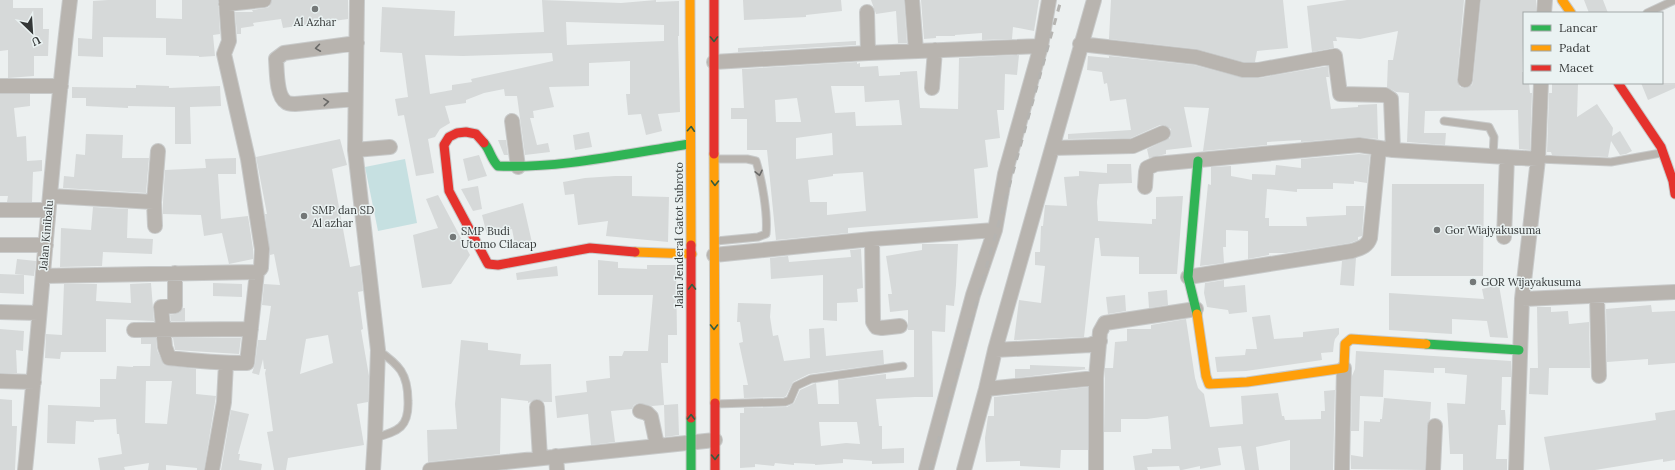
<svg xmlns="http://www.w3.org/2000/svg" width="1675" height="470" font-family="Lora,serif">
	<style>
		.green { fill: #c6e0e1 }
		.building { fill: #d6d9d9; fill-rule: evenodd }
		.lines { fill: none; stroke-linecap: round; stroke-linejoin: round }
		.lane-casing { stroke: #c8caca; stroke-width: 9 }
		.street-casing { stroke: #c8caca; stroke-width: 16 }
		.fast-casing { stroke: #c8caca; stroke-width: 11 }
		.slow-casing { stroke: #c8caca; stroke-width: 11 }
		.jam-casing { stroke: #c8caca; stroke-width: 11 }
		.lane { stroke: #b8b4af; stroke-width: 7 }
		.street { stroke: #b8b4af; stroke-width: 14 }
		.fast { stroke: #30b455; stroke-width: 9 }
		.slow { stroke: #ff9f0a; stroke-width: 9 }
		.jam { stroke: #e5322d; stroke-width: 9 }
		.rail { stroke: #b5b4b1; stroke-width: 3; stroke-dasharray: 7 7; stroke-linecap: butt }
		.oneway { stroke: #335c40 }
		.oneway2 { stroke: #696967 }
		.poi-dot { fill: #747878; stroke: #eaf2f2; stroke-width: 1.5 }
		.labels { text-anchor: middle; stroke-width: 3; stroke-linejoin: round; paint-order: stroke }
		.poi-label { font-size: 11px; fill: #343737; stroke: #eaf2f2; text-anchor: start }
		.street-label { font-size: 11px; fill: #343737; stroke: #eaf2f2 }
	</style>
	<rect width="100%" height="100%" fill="#ecf0f0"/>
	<path class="green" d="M405 159 417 223 378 231 365 167Z"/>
	<path class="building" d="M0 0H13V8H43V29H49L48 56H34V76L8 78V50L0 51Z
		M108 0H156V18L182 19V0H218L220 34 213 35 215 56 199 57V56L166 55V38L103 37V57L78 56V38L92 39 93 1Z
		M272 0H348V19L283 28 281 19 253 23 254 26 241 28V34H237L235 12H253L252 10 265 8 269 7Z
		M542 0 621 3 656 0V2L679 1V36H678L680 112 658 114 662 131 646 135 641 114 628 115 626 94H630V61L589 63V86L549 87 554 107 533 111 534 118H530L537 145 548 143 550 152 525 155 517 96H505L504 89 484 93 466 100V103L445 106 450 123 440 129 435 137 428 139 434 173 416 176 404 115 398 116 395 99 408 97 402 53 380 52 382 7 455 11 454 36 544 32ZM566 22 664 25V41L567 45ZM552 53 553 61 471 79 472 82 452 85V90L430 94 425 55 463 56Z
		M743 0H841L842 11 806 15V17L744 20Z
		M871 0H904L907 43H898L896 11 876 14Z
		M921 0H1039L1034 31 1013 27 1012 39 982 40V33L955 35V36H936V38L924 39Z
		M1111 0H1283L1288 48 1257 51 1255 62H1244L1197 49 1109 39Z
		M1347 0H1464L1457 79 1460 87 1465 88 1472 85 1473 81 1481 0H1536V13H1524L1522 72H1524V83H1529L1530 93H1532L1530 150 1519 149 1518 110 1425 111 1424 133H1446L1445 145 1407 142 1409 93 1396 92 1387 87 1388 60H1393L1398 31 1360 39 1336 37 1337 41H1333L1334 48 1312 52 1307 6Z
		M1584 0H1603L1608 13H1589Z
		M856 41V45L738 52V48Z
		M1019 55 1017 75 1005 74 1004 110H997L1000 138 985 140 988 167 974 169 978 218 848 228V233L776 240 767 150H747V119H731V108H744L742 69 857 62V64L860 63V67L878 66 879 76 900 75V72L917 71 920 108 958 109 959 58ZM831 86H864L865 102 899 100 902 125 856 126 855 112 835 113ZM797 98 801 122H776L775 100ZM832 133 833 155 796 159V138ZM863 172 866 211 827 215V202H810L808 180 833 176V174Z
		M1088 56 1109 58V56L1194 65 1243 78H1259L1328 66 1329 77H1326L1331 109 1358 107V105L1377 104 1378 139 1358 137 1301 142V140L1267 142V145L1203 151 1209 108 1184 107 1192 147 1166 150V154L1149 158 1147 149 1170 138 1171 129 1164 125H1160L1131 138 1068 139V134L1131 130 1126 99 1110 101 1107 83 1104 84 1102 72 1087 70Z
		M1552 83H1578L1577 117 1597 104 1613 128 1612 136 1620 131 1632 151 1626 154 1620 155 1611 141 1608 157 1552 155 1551 152H1547L1549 93H1552Z
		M1641 83H1675V88L1648 100Z
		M136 85 169 86V88L220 86 221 106 190 107 191 144H175V107L128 106V108L86 106V98H72V87L136 88Z
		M0 94H30V106L14 108 17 137 26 136 27 161 42 160V171L33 172 32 202H7L8 196H0Z
		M589 132 592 147 575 150 573 135Z
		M86 134 123 135 122 158H149L146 193 63 188 64 176 74 177 76 154 85 155Z
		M340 139 347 165 332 169 350 267 360 265 363 291 358 292 363 329 361 330 369 376 368 402 357 404 364 445 288 458 286 470H274L267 432 273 431 265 373 266 369H264L263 359 259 375 252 373 255 364 258 340H266L271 306 262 305 264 284 280 285 274 254 270 255 265 214H267L256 157ZM328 335 333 363 300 374 306 339Z
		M498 140H506L508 155H504Z
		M1359 154 1370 155 1367 183 1354 181V184L1333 183V189H1297V192L1267 189 1265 218H1269V226H1307L1306 217 1346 215V206H1364L1362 236 1358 237V240L1350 243 1286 253H1269V255L1248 259V231L1226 230V247H1223L1224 263 1200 266 1208 184 1211 185V167L1231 166V176L1252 180V174L1275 175 1276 165 1301 168V159Z
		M479 155 487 176 468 181 463 159Z
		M236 158V174H218L221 219 248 216 253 249V259L229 264 222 233 204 236 201 215 163 214V202L165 170 206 168 205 159Z
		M1107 164H1131L1132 183 1099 184 1097 202 1098 221 1152 224V219H1156V197L1183 196 1177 274H1139V257L1101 256 1099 238H1095L1084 337 1014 340 1019 300 1041 303 1045 266 1035 265V252H1040L1041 226H1043L1045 205 1067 206 1064 177 1079 176V171L1107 173Z
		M615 176H632V196L669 197 668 242 606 236 608 221 578 225 574 194 565 195 563 182 585 178Z
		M1392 184H1484L1483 276H1391Z
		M478 186 482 209 473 211 461 189Z
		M438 195 470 255 451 284 422 288 413 235 438 228 426 199Z
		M523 203 533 247 516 250 512 229 487 235 482 215Z
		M93 207 128 209 127 238 153 239 152 254 103 252 102 266 60 267 61 228 91 230Z
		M922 244H958L956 285 954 306 946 305 945 332 932 331 933 397H915L876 399 879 426H882V449L904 448V463L872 464V461L843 459V463L815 465V464L794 463V465L775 463 774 466 755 464V467L740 468V413H744V408L787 407 794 403 800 390 816 383 818 404H839L838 380 886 374V379L914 377V330H908V310L890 312 888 294H892L886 256 922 250ZM819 422H857L860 444 846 443 821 446Z
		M861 249 863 288 857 289 858 302 837 303V321L823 320V275L771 279 770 258 788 256 789 262 851 257 850 250Z
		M1356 258 1354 286 1340 285 1342 261Z
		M17 259 36 261 34 276 15 274Z
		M598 260 618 262V268L647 269V265H676L677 335H668V363H661L664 405 652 406 638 403 634 405 632 409 611 411 615 442 591 445 588 414 557 418 555 396 587 392 586 381 610 378 609 356H622L624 351H648L653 295H598Z
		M557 266 558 276 517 280 516 273Z
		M0 274 24 275V294L0 293Z
		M1224 280V287L1245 285 1247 312 1229 314 1228 310 1207 307 1204 293 1205 283Z
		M151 283 154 321 106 319V352H61L60 359 45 358 46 334 62 335 64 284H97L96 301 131 303 130 284Z
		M213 283 242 284V297L213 296Z
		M1499 285 1508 338 1490 337 1487 321 1452 319V334L1389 330V293L1484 299 1482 289Z
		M1167 290 1168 305 1149 308 1148 292Z
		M1125 295 1126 311 1108 314 1106 297Z
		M738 303 771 304 770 317 773 336 778 335 784 361 810 358 809 329 824 328 826 356 883 350 884 364 809 374 793 382 786 396 784 397 744 398 743 385H748L739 343 743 342 740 322H737Z
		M1651 305 1652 312 1675 311V363L1648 365V359L1607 362 1606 309Z
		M1537 307H1551V312L1568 311 1569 324 1589 322 1590 368H1549L1548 395 1529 394 1530 368H1538Z
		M183 308H185V321H171L170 315 179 313Z
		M1270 315 1274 339 1303 337V332L1339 328V334L1335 339 1334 343 1333 352 1321 353 1322 360 1246 371 1217 372 1215 357 1245 355 1246 349H1257L1252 317Z
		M1186 319 1195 378 1198 388 1204 394 1210 427 1243 424 1241 396 1278 393 1282 416H1284L1285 420 1321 419V411H1325L1324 391 1335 390 1333 470H1290V440L1256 447 1259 470H1245L1241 446 1218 448 1221 465 1200 469V466L1182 470H1180L1179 466 1147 467 1148 470H1135L1133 456 1152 453V449H1171L1168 416 1147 419H1121V432H1104L1105 368H1113L1115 342 1127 341V329H1151V325Z
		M0 329 24 331 23 351 16 350 17 373H0Z
		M141 338H156L157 350 164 365 196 369V394L216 396 204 470H197V468L166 465V470H148L149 463 124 467 125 470H100L98 458 122 454 119 434H117L116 419 94 420V422L76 421 75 444 47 443 48 405 100 407V379H116L117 366 133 367V366H150L151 344H141ZM146 381H172L167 424 145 423Z
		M173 338H241L239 354 175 350Z
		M461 340 488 343V350L521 354 520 365 551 364 552 402H544L537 399 528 403V401L501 398 500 454 428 462 427 430 457 429 455 404Z
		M1356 351 1511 361V377H1502L1501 410H1505L1506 425H1498L1496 459H1507V470H1463V454H1450L1447 403 1465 404 1467 375 1445 373V368H1434V373L1384 370 1383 397 1360 396 1359 431H1351L1352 376 1355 369Z
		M1030 365 1085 367V369H1088L1015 378V369H1030Z
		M1088 387V450H1061L1060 468 1020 466V461L986 462 985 438 988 416H994V397Z
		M1384 398 1431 402 1430 419 1427 426 1425 470 1351 469V455L1363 457 1364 421 1380 422V419H1382Z
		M0 399 12 400V426H17L15 470H0Z
		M678 404 679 435 665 437 664 405Z
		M231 410 249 414 238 454H240L239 460 262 464 261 470H221Z
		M1675 410V460L1663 462V459L1595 470H1550L1544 437 1656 420 1655 413Z"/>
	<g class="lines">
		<g class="lane-casing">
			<path id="lane" d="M1647 13 1675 0
				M1444 121 1489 127 1494 137 1493 156
				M1538 159 1611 162 1661 153
				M716 241 758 237 766 234C768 214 762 180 756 161L747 159H716
				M715 404 785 402 790 400 796 386 811 379 903 366
				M375 438C399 431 409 427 408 401 408 373 399 365 378 350"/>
		</g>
		<g class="street-casing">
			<path id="street" d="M357 0 355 150 378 350 375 438 373 470
				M912 0 916 51
				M226 4 264 0
				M867 12 868 53
				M1544 13 1545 0
				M1080 44 1196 57 1243 70H1258L1335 56 1340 94 1385 95 1391 99 1393 150
				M714 62 868 53 1041 46
				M1465 80 1473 0
				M0 86H61
				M932 88 935 50
				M355 99 295 104C292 104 288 104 286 102 276 96 277 70 276 59L284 53 357 43
				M512 121 518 167
				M1052 148 1133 146 1163 133
				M355 150 390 147
				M1145 187 1146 172 1147 168 1156 164 1359 145 1393 150 1538 159
				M50 196 154 202
				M0 210H48
				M155 226 154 202 158 151
				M1504 237 1507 157
				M872 239 873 322 876 327 882 328 900 326
				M0 245H46
				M714 255 872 239 995 230
				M175 273V306L161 307 165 347 169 358C195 361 221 363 247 363L257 272 261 268 262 249 248 159 224 54 229 41 226 0
				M43 276 257 272
				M1188 277 1352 251C1360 248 1367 247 1370 238L1379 148
				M1597 296 1599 376
				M1522 299 1675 292
				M0 312 39 313
				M134 330 251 329
				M995 350 1090 345 1100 341
				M0 381 34 382
				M986 389 1096 378 1100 332 1105 323 1196 309
				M537 407 540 458
				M640 411 647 413 651 417 657 445
				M556 456 557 470
				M25 470C41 313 51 156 70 0
				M212 470 224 402 226 363
				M430 470 715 440
				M926 470 973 295 995 230 1005 174 1041 46 1049 0
				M964 470 986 389 995 350 1094 0
				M1096 470V378
				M1342 470 1344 368
				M1433 470 1435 426
				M1516 470 1522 299 1538 159 1541 83"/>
		</g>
		<g class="fast-casing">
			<path id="fast" d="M484 143C490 150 491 159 498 166 559 169 629 153 690 144
				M1197 314 1188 277 1198 161
				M1426 344 1519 350
				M691 418V470"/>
		</g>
		<g class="slow-casing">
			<path id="slow" d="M690 0 691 245
				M1562 0 1571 13
				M714 154 715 403
				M635 252 692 254
				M1197 314 1206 376 1209 384 1247 382 1344 368 1345 344 1351 339 1426 344"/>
		</g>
		<g class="jam-casing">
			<path id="jam" d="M714 0V154
				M1618 83 1661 147 1673 181 1675 194
				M484 143 476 134 466 132 457 133 449 137 444 145 449 191 488 264 498 265 590 248 635 252
				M715 403V470
				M691 418V245"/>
		</g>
		<use href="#lane" class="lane"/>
		<use href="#street" class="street"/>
		<use href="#fast" class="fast"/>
		<use href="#slow" class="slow"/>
		<use href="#jam" class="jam"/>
		<path class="rail" d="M930 470 1061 0"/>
	</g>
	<defs><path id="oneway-chevron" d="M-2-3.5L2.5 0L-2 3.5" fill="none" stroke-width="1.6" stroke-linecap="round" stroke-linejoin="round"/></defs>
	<g class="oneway">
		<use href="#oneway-chevron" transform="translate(714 39) rotate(90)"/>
		<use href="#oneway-chevron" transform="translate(691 129) rotate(-86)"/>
		<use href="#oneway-chevron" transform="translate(715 183) rotate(91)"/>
		<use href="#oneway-chevron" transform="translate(692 287) rotate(-90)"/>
		<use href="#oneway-chevron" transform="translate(714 327) rotate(90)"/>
		<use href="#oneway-chevron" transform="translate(691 417) rotate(-89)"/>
		<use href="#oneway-chevron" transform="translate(715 457) rotate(89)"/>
	</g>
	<g class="oneway2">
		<use href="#oneway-chevron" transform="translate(318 48) rotate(172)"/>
		<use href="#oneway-chevron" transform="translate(326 102) rotate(-5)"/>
		<use href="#oneway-chevron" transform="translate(759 173) rotate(78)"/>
	</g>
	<g class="poi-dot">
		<circle cx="315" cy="9" r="4"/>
		<circle cx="304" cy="216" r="4"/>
		<circle cx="1437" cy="230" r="4"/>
		<circle cx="453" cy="237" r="4"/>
		<circle cx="1473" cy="282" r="4"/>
	</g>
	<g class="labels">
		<g class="poi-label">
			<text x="315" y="26" text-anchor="middle">Al Azhar</text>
			<text x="312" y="214">SMP dan SD<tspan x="312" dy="13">Al azhar</tspan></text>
			<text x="1445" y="234">Gor Wiajyakusuma</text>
			<text x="461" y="235">SMP Budi<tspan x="461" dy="13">Utomo Cilacap</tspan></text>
			<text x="1481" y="286">GOR Wijayakusuma</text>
		</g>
		<g class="street-label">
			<text transform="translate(46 235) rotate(-85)" y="4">Jalan Kinibalu</text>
			<text transform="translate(679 235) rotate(-90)" y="4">Jalan Jenderal Gatot Subroto</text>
		</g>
	</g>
	<rect x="1523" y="12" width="140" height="72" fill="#eaf2f2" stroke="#a1a7a7"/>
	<rect x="1531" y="25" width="20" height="6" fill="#30b455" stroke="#a1a7a7"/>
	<text x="1559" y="32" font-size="12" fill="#343737">Lancar</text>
	<rect x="1531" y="45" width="20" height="6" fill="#ff9f0a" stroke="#a1a7a7"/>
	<text x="1559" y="52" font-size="12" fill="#343737">Padat</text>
	<rect x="1531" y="65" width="20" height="6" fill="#e5322d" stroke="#a1a7a7"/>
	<text x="1559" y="72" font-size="12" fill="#343737">Macet</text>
	<g transform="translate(32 32) rotate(155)" stroke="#eaf2f2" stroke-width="3" paint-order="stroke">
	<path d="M0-3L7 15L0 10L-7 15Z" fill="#343737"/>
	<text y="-6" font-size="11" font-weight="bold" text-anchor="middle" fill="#343737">U</text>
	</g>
</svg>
